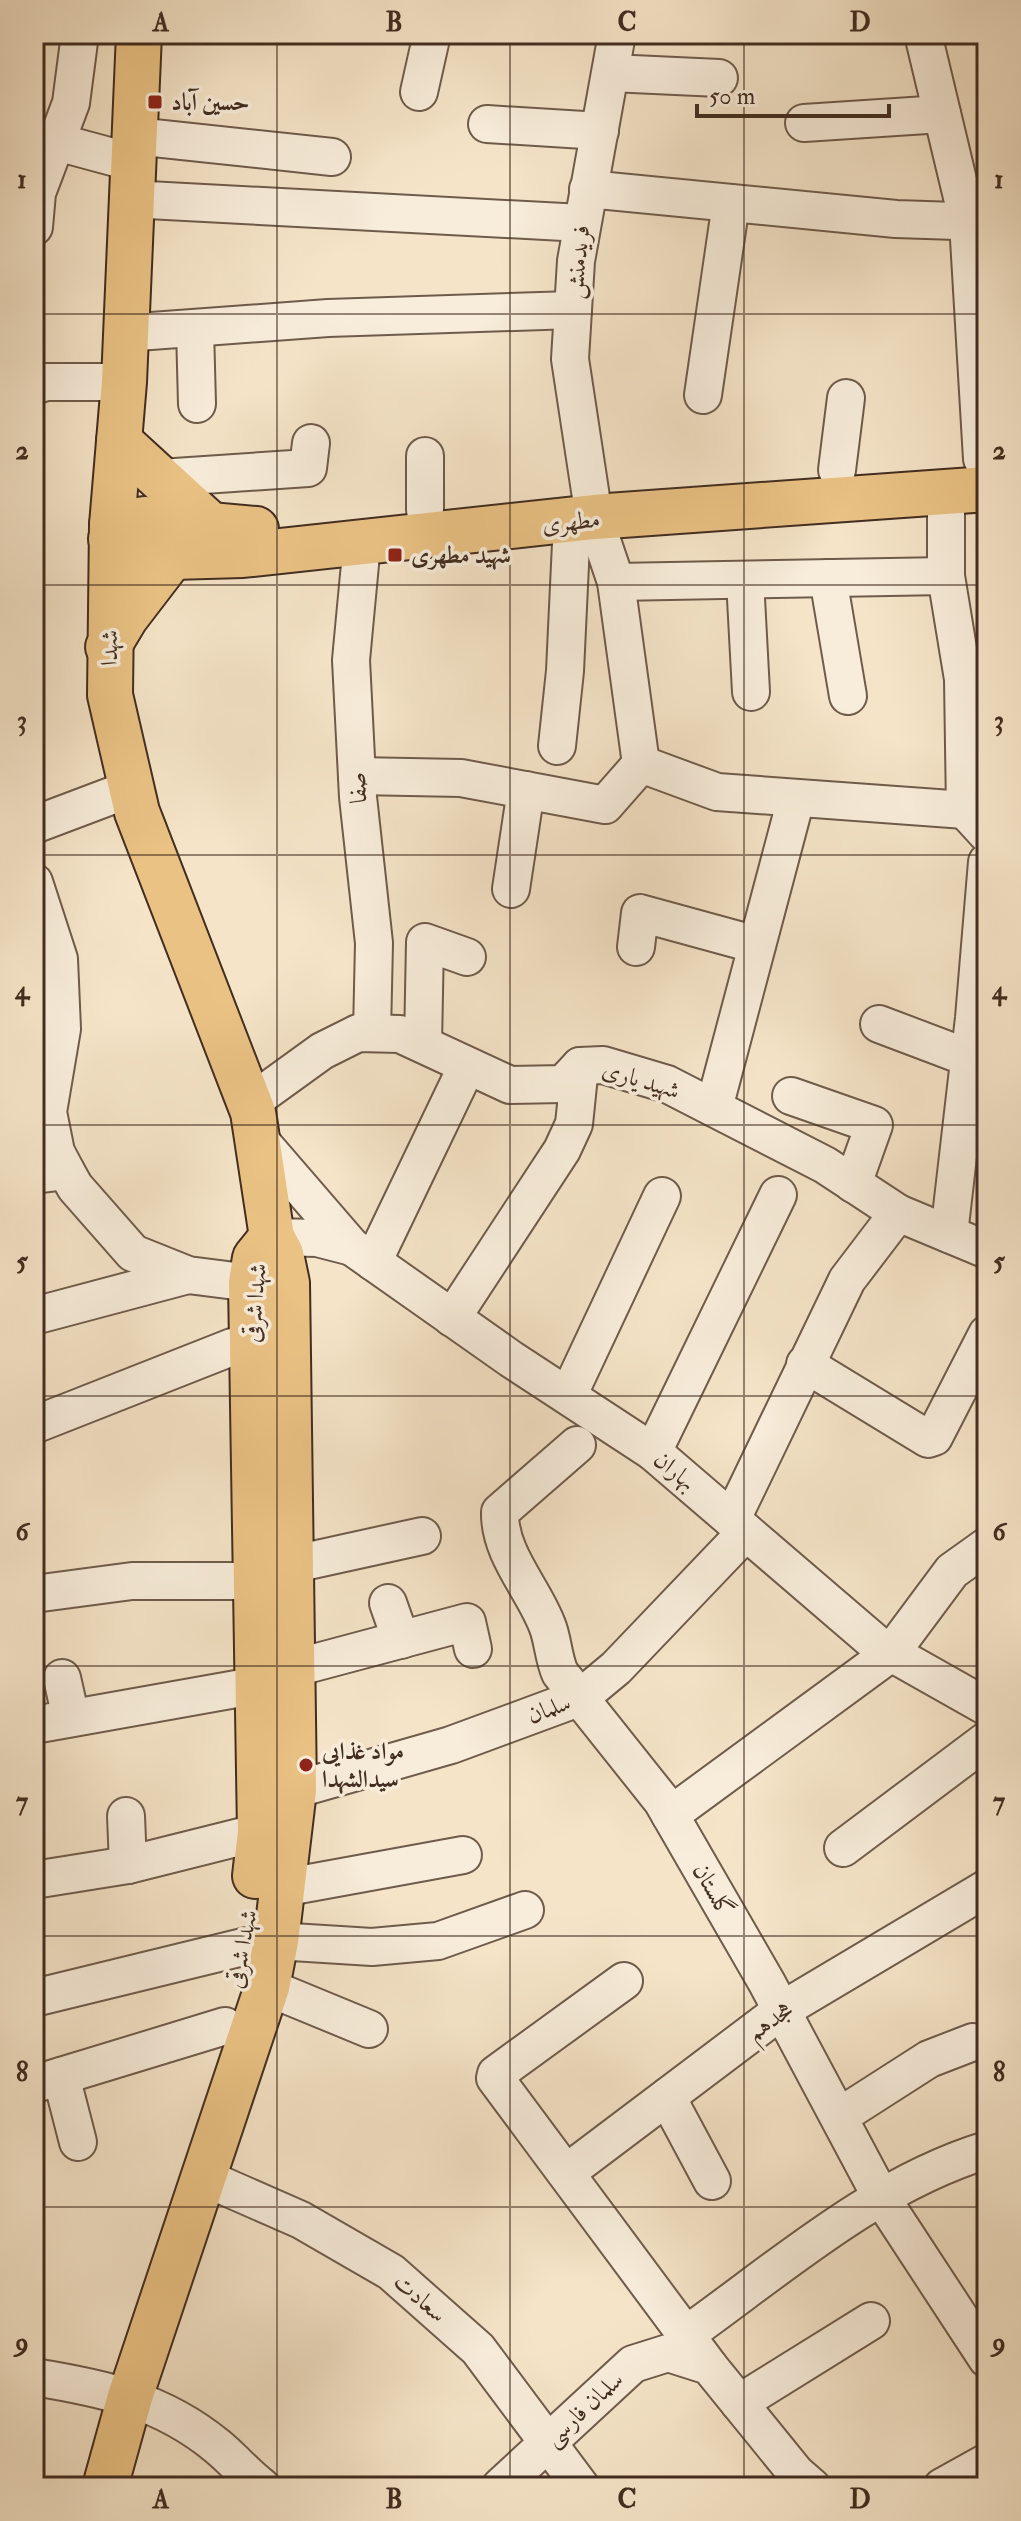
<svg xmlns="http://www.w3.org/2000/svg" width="1021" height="2521" viewBox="0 0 1021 2521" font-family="'IM FELL Double Pica',Amiri,serif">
	<rect width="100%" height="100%" fill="#f5e4c8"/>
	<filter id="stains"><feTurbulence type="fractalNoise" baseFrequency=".0025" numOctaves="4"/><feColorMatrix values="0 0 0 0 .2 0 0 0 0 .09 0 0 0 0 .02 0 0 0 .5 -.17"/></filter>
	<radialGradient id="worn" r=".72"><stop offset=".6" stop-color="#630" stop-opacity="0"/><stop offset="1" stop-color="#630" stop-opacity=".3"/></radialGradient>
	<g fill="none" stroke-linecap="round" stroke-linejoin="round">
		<g stroke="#6f5b4b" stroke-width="40">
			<g id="minor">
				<polyline points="923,34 968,222 982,459"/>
				<polyline points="611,73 719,78"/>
				<polyline points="419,92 432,34"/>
				<polyline points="804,123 942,114"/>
				<polyline points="487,124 600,131"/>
				<polyline points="135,136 332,157"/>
				<polyline points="57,142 131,162"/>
				<polyline points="588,189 896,219 987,222"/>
				<polyline points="129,199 582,223"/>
				<polyline points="34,227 37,193 71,103 80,34"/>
				<polyline points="195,329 197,404"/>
				<polyline points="124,333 328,318 573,310"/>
				<polyline points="34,386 46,382 124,382"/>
				<polyline points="703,395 731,203"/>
				<polyline points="425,456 425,510"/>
				<polyline points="837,470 846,398"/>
				<polyline points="160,478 308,468 311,443"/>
				<polyline points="946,491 946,576 963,679 965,810 987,834"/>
				<polyline points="362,543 351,660 358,797 374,943 372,1033"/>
				<polyline points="828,578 848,696"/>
				<polyline points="745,580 751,692"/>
				<polyline points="616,582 946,576"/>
				<polyline points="557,746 565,671 572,522"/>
				<polyline points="641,764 717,792 965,810"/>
				<polyline points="357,776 461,778 605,805 641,764 616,582 594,517 570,359 576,261 617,34"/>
				<polyline points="34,825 132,788"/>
				<polyline points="34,882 59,959 62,1029 48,1112 56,1152 66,1171 75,1187 133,1253 188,1275 251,1283"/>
				<polyline points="511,889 526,790"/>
				<polyline points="636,947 640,913 757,945"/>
				<polyline points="879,1024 969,1058"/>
				<polyline points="423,1044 425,942 467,957"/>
				<polyline points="791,1096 874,1125 853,1184"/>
				<polyline points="250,1103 322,1051 358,1033 400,1034 510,1085 563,1084 580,1066 603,1065 667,1084 825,1165 898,1213 987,1250"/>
				<polyline points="714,1108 796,799"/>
				<polyline points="257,1137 352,1247 511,1359 653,1452 879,1646 987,1707"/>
				<polyline points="34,1175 66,1171"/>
				<polyline points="949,1234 974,1018 987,862"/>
				<polyline points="272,1237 317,1238 352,1247"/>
				<polyline points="373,1262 467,1066"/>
				<polyline points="34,1316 188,1275"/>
				<polyline points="452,1318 562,1150 574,1124 580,1066"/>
				<polyline points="805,1364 928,1439 934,1437 987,1334"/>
				<polyline points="568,1396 662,1196"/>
				<polyline points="34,1425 232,1347 250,1346"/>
				<path d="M577 1445 500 1512C499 1554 533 1588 547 1625 553 1639 553 1657 560 1673L662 1801 767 1983 881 2197 987 2359"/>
				<polyline points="653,1452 778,1195"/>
				<polyline points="732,1519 847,1280 898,1213"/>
				<polyline points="290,1565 422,1536"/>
				<polyline points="34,1594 132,1581 257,1581"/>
				<polyline points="388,1603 401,1640"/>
				<polyline points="291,1669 467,1622 473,1649"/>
				<polyline points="62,1678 71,1718"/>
				<polyline points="34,1725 259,1685"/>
				<polyline points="294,1790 451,1745 581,1697 616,1668 746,1532"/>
				<polyline points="670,1815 891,1653 952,1571 987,1546"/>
				<polyline points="126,1816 128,1865"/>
				<polyline points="843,1848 987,1740"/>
				<polyline points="34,1880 128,1865 260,1832"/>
				<polyline points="282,1888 463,1855"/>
				<polyline points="276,1941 372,1947 438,1941 525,1910"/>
				<polyline points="624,1981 496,2074 495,2078 709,2366"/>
				<polyline points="267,1987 369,2029"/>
				<polyline points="34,1998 247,1946"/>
				<polyline points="61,2076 78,2142"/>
				<polyline points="38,2083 225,2026"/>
				<polyline points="667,2097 712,2181"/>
				<polyline points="840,2116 929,2059 973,2042"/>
				<polyline points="566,2173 782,2010 987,1888"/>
				<polyline points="203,2177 301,2220 391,2272 478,2349 581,2487"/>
				<path d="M687 2334C781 2267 875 2184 987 2150"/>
				<path d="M34 2377C102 2388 161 2400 217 2446 233 2459 245 2474 262 2487"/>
				<polyline points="739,2403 871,2321"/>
				<polyline points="500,2487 633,2364 668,2353 709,2366 796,2473 812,2487"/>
				<polyline points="942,2487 987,2462"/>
			</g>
		</g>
		<g stroke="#422d21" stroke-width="48">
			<g id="major">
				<polyline points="119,441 213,527"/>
				<polyline points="112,525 144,519 256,529"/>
				<polyline points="111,539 145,554 172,557 243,555 594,517 987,489"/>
				<polyline points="108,647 126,617 172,557"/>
				<polyline points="255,1876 260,1832 251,1283 255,1258 272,1237"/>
				<polyline points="105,2487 130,2397 267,1987 276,1941 294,1790 287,1283 281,1254 272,1237 253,1112 137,812 110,695 112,525 124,382 139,34"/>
			</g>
		</g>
		<use href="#minor" stroke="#f8eddb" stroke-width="36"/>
		<use href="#major" stroke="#eac284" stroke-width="44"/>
	</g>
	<path fill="none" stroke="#422d21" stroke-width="2" stroke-opacity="0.55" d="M277 34V2487M510 34V2487M744 34V2487M34 314H987M34 585H987M34 855H987M34 1125H987M34 1396H987M34 1666H987M34 1936H987M34 2207H987"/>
	<g fill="#8f2418" stroke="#f8eddb" stroke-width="3">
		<rect x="147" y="94" width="16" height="16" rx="4"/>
		<rect x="387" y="547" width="16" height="16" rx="4"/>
		<circle cx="306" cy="1765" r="8"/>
	</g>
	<g text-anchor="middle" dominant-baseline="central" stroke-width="7" stroke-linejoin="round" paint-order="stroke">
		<g font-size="24" font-weight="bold" fill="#422d21" stroke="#f8eddb" text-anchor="start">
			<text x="171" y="102">حسین آباد</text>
			<text x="411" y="555">شهید مطهری</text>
			<text x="322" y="1751">مواد غذایی<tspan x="322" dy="28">سیدالشهدا</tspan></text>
		</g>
		<g font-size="24" fill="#422d21" stroke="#f8eddb">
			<text transform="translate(578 262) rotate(-84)">فریدمنش</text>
			<text transform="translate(571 522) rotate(-6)">مطهری</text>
			<text transform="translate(109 648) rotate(-90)">شهدا</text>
			<text transform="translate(358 788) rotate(-94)">صفا</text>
			<text transform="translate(641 1080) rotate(17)">شهید یاری</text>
			<text transform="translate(255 1303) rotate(-85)">شهدا شرقی</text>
			<text transform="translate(675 1471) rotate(40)">بهاران</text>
			<text transform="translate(549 1709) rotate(-20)">سلمان</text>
			<text transform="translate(713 1890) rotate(60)">گلستان</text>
			<text transform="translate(242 1949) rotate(-79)">شهدا شرقی</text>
			<text transform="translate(770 2021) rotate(-35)">هجدهم</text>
			<text transform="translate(420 2298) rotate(41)">سعادت</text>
			<text transform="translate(584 2409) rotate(-43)">سلمان فارسی</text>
		</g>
	</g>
	<rect width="1021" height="2521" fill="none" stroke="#f5e4c8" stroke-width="88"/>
	<path d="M697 104v12h192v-12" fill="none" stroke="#422d21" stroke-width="4"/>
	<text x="709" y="104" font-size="24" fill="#422d21" stroke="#f8eddb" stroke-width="6" paint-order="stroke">50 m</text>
	<rect x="44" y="44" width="933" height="2433" fill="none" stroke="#422d21" stroke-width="3"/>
	<g font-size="26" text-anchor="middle" font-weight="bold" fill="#422d21">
		<text x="161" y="31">A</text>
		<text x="394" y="31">B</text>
		<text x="627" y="31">C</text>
		<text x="860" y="31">D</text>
		<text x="22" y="188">1</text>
		<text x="999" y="188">1</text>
		<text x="22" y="459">2</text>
		<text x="999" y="459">2</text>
		<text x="22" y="729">3</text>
		<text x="999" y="729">3</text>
		<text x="22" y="999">4</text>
		<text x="999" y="999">4</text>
		<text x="22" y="1270">5</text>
		<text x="999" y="1270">5</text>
		<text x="22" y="1540">6</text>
		<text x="999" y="1540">6</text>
		<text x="22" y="1810">7</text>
		<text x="999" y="1810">7</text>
		<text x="22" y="2081">8</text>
		<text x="999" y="2081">8</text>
		<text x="22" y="2351">9</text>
		<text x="999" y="2351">9</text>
		<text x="161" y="2508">A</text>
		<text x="394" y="2508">B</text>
		<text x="627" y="2508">C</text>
		<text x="860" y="2508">D</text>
	</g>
	<rect width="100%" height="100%" filter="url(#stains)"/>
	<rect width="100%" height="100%" fill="url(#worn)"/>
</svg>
